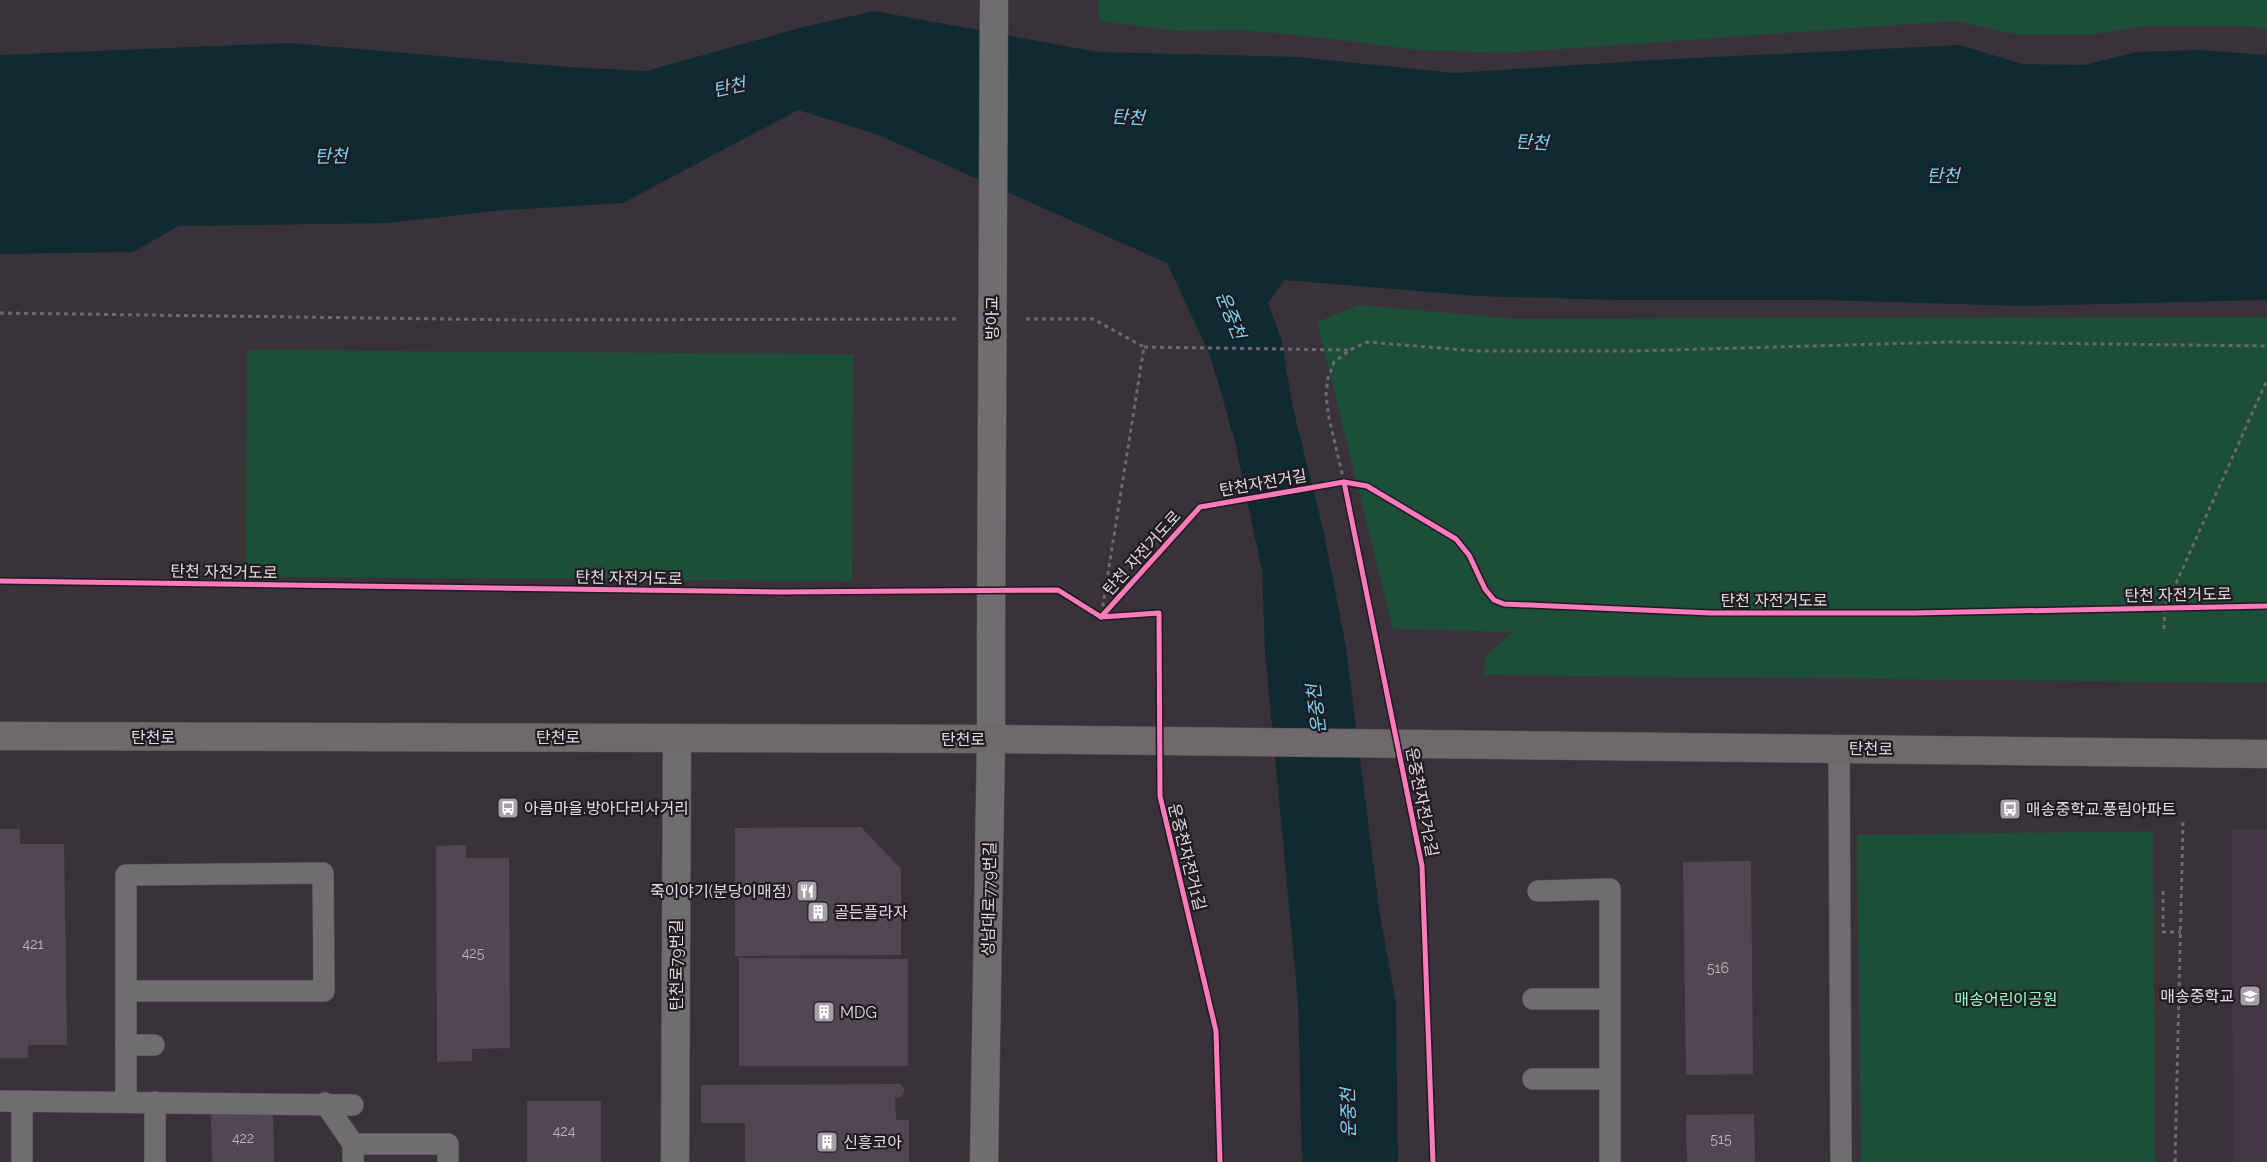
<svg xmlns="http://www.w3.org/2000/svg" width="2267" height="1162" viewBox="0 0 2267 1162" font-family="Raleway,'Noto Sans KR',sans-serif">
	<rect width="100%" height="100%" fill="#393339"/>
	<polygon fill="#443745" points="2232,829 2267,829 2267,1162 2233,1162"/>
	<g fill="#1c4e39">
		<polygon points="1098,0 2267,0 2267,29 2244,26 2144,26 2089,35 2020,35 1954,21 1506,53 1418,50 1316,37 1240,30 1177,31 1099,21"/>
		<polygon points="1359,305 1517,319 2267,317 2267,683 1484,675 1485,657 1513,632 1393,629 1317,322"/>
		<polygon points="247,350 853,354 852,581 246,577"/>
		<polygon points="2153,831 2155,1162 1861,1162 1857,835"/>
	</g>
	<polygon fill="#102a34" points="874,11 1098,52 1297,57 1455,73 1653,60 1960,45 2022,64 2084,65 2137,52 2198,50 2267,55 2267,300 2023,306 1820,300 1612,300 1478,296 1284,280 1268,303 1282,341 1293,408 1324,533 1346,647 1379,909 1396,1004 1398,1162 1302,1162 1298,1001 1265,651 1262,572 1235,442 1210,355 1167,263 876,134 798,110 623,203 493,211 389,223 179,226 133,252 0,254 0,55 289,43 568,67 646,71 803,27"/>
	<g fill="#524653">
		<polygon points="861,827 901,869 901,955 735,956 735,828"/>
		<polygon points="0,829 20,829 20,844 64,844 67,1045 28,1045 28,1058 0,1058"/>
		<polygon points="466,845 466,858 509,858 510,1048 472,1049 472,1061 437,1062 436,846"/>
		<polygon points="1751,861 1753,1074 1686,1075 1683,862"/>
		<polygon points="739,958 908,959 908,1066 739,1066"/>
		<polygon points="901,1084 905,1090 902,1097 895,1098 896,1120 909,1120 909,1162 745,1162 745,1123 701,1123 701,1085"/>
		<rect x="527" y="1101" width="74" height="61"/>
		<polygon points="273,1113 274,1162 212,1162 211,1114"/>
		<polygon points="1754,1114 1755,1162 1687,1162 1686,1115"/>
	</g>
	<g fill="none" stroke-linecap="round" stroke-linejoin="round">
		<g stroke="#575157" stroke-width="22">
			<g id="service">
				<polyline points="1839,749 1841,1162"/>
				<polyline points="1538,891 1610,889 1610,1162"/>
				<polyline points="126,991 324,991 323,873 126,875 126,1102"/>
				<polyline points="1533,999 1610,999"/>
				<polyline points="126,1045 154,1045"/>
				<polyline points="1533,1079 1610,1079"/>
				<polyline points="0,1101 353,1105"/>
				<polyline points="22,1101 22,1162"/>
				<polyline points="155,1102 155,1162"/>
				<polyline points="325,1103 353,1144 353,1162"/>
				<polyline points="353,1144 448,1144 448,1162"/>
			</g>
		</g>
		<g stroke="#575157" stroke-width="29">
			<polyline id="minor" points="675,1162 677,738"/>
		</g>
		<g stroke="#575157" stroke-width="29">
			<polyline id="tertiary" points="984,1162 991,739 991,636"/>
		</g>
		<g stroke="#575157" stroke-width="29">
			<polyline id="secondary" points="0,736 991,739 2267,754"/>
		</g>
		<g stroke="#6d696d" stroke-width="3" stroke-dasharray="4 4" stroke-linecap="butt">
			<polyline points="0,313 516,320 957,319"/>
			<polyline points="1026,319 1093,319 1144,347 1101,617"/>
			<polyline points="1144,347 1349,350"/>
			<polyline points="1344,482 1329,418 1326,395 1328,378 1334,362 1350,350 1367,342 1476,351 1634,351 1952,342 2267,346"/>
			<polyline points="2164,629 2165,608 2267,380"/>
			<polyline points="2163,891 2163,932 2181,932"/>
			<polyline points="2175,1162 2183,822"/>
		</g>
		<use href="#service" stroke="#706d70" stroke-width="21"/>
		<use href="#minor" stroke="#706d70" stroke-width="28"/>
		<use href="#tertiary" stroke="#706d70" stroke-width="28"/>
		<use href="#secondary" stroke="#6f696c" stroke-width="28"/>
		<g stroke="#575157" stroke-width="29" stroke-linecap="butt">
			<polyline id="tertiary-bridge" points="991,636 994,0"/>
		</g>
		<use href="#tertiary-bridge" stroke="#706d70" stroke-width="28"/>
		<g stroke="#1f1b1f" stroke-width="8">
			<g id="cycleway">
				<polyline points="1344,482 1422,866 1433,1162"/>
				<polyline points="0,581 780,592 1058,590 1101,617 1200,507 1344,482 1367,486 1456,539 1469,555 1485,589 1494,600 1504,604 1711,613 1914,613 2267,606"/>
				<polyline points="1101,617 1159,613 1160,796 1216,1031 1220,1162"/>
			</g>
		</g>
		<use href="#cycleway" stroke="#fd7abc" stroke-width="5"/>
	</g>
	<defs>
		<g id="bus-square" transform="scale(1.125)"><rect x="-9" y="-9" width="18" height="18" rx="4" fill="#a6a0a6" stroke="#1f1b1f"/><path d="M-5-6H5V4H4V6H2V4H-2V6H-4V4H-5ZM-3.5-4V0h7V-4ZM-3.5 1.2v1.5H-2V1.2ZM2 1.2v1.5H3.5V1.2Z" fill="#fff"/></g>
		<g id="restaurant-square" transform="scale(1.125)"><rect x="-9" y="-9" width="18" height="18" rx="4" fill="#a6a0a6" stroke="#1f1b1f"/><path d="M-5-6h1v4h1v-4h1v4h1v-4h1v5L-1.5 .5V6h-2V.5L-5-1ZM5-6V6H3V1.5H1.5Q1.5-4 5-6Z" fill="#fff"/></g>
		<g id="building-square" transform="scale(1.125)"><rect x="-9" y="-9" width="18" height="18" rx="4" fill="#a6a0a6" stroke="#1f1b1f"/><path d="M-4-6H4V6H1V3H-1V6H-4ZM-2.5-4.3h1.7v1.8h-1.7ZM.8-4.3h1.7v1.8H.8ZM-2.5-1h1.7V.8h-1.7ZM.8-1h1.7V.8H.8Z" fill="#fff"/></g>
		<g id="school-square" transform="scale(1.125)"><rect x="-9" y="-9" width="18" height="18" rx="4" fill="#a6a0a6" stroke="#1f1b1f"/><path d="M0-5L7-2L0 1L-7-2ZM-4 1L0 2.5L4 1V4Q0 6-4 4Z" fill="#fff"/></g>
	</defs>
	<g fill-rule="evenodd">
		<use href="#bus-square" x="508" y="808"/>
		<use href="#bus-square" x="2010" y="809"/>
		<use href="#restaurant-square" x="807" y="891"/>
		<use href="#building-square" x="818" y="912"/>
		<use href="#school-square" x="2250" y="996"/>
		<use href="#building-square" x="824" y="1012"/>
		<use href="#building-square" x="827" y="1142"/>
	</g>
	<g text-anchor="middle" dominant-baseline="central" stroke-width="4.5" stroke-linejoin="round" paint-order="stroke">
		<g font-size="14" fill="#bdb6be">
			<text x="33" y="944">421</text>
			<text x="473" y="953">425</text>
			<text x="1718" y="968">516</text>
			<text x="564" y="1131">424</text>
			<text x="243" y="1138">422</text>
			<text x="1721" y="1139">515</text>
		</g>
		<g font-size="16" fill="#e1dbe1" stroke="#1f1b1f">
			<text transform="translate(992 318) rotate(-90)">방아교</text>
			<text transform="translate(1263 483) rotate(-10)">탄천자전거길</text>
			<text transform="translate(1142 553) rotate(-48)">탄천 자전거도로</text>
			<text transform="translate(224 572) rotate(1)">탄천 자전거도로</text>
			<text transform="translate(629 578) rotate(1)">탄천 자전거도로</text>
			<text transform="translate(2178 595) rotate(-1)">탄천 자전거도로</text>
			<text x="1774" y="600">탄천 자전거도로</text>
			<text x="153" y="737">탄천로</text>
			<text x="558" y="737">탄천로</text>
			<text x="963" y="739">탄천로</text>
			<text transform="translate(1871 749) rotate(1)">탄천로</text>
			<text transform="translate(1422 802) rotate(79)">운중천자전거2길</text>
			<text transform="translate(1187 857) rotate(76)">운중천자전거1길</text>
			<text transform="translate(989 899) rotate(-89)">성남대로779번길</text>
			<text transform="translate(676 965) rotate(-90)">탄천로79번길</text>
		</g>
		<g font-size="16" fill="#e1dbe1" stroke="#1f1b1f" text-anchor="start">
			<text x="524" y="808">아름마을.방아다리사거리</text>
			<text x="2026" y="809">매송중학교.풍림아파트</text>
			<text x="791" y="891" text-anchor="end">죽이야기(분당이매점)</text>
			<text x="834" y="912">골든플라자</text>
			<text x="2234" y="996" text-anchor="end">매송중학교</text>
			<text x="840" y="1012">MDG</text>
			<text x="843" y="1142">신흥코아</text>
		</g>
		<g font-size="16" fill="#8effc7" stroke="#1f1b1f">
			<text x="2006" y="999">매송어린이공원</text>
		</g>
		<g font-size="18" font-style="italic" fill="#78d5fc" stroke="#1f1b1f">
			<text transform="translate(729 87) rotate(-12)">탄천</text>
			<text transform="translate(1128 117) rotate(3)">탄천</text>
			<text transform="translate(1532 142) rotate(3)">탄천</text>
			<text transform="translate(331 156) rotate(-1)">탄천</text>
			<text x="1943" y="175">탄천</text>
			<text transform="translate(1231 315) rotate(68)">운중천</text>
			<text transform="translate(1316 709) rotate(-97)">운중천</text>
			<text transform="translate(1348 1113) rotate(-91)">운중천</text>
		</g>
	</g>
</svg>
